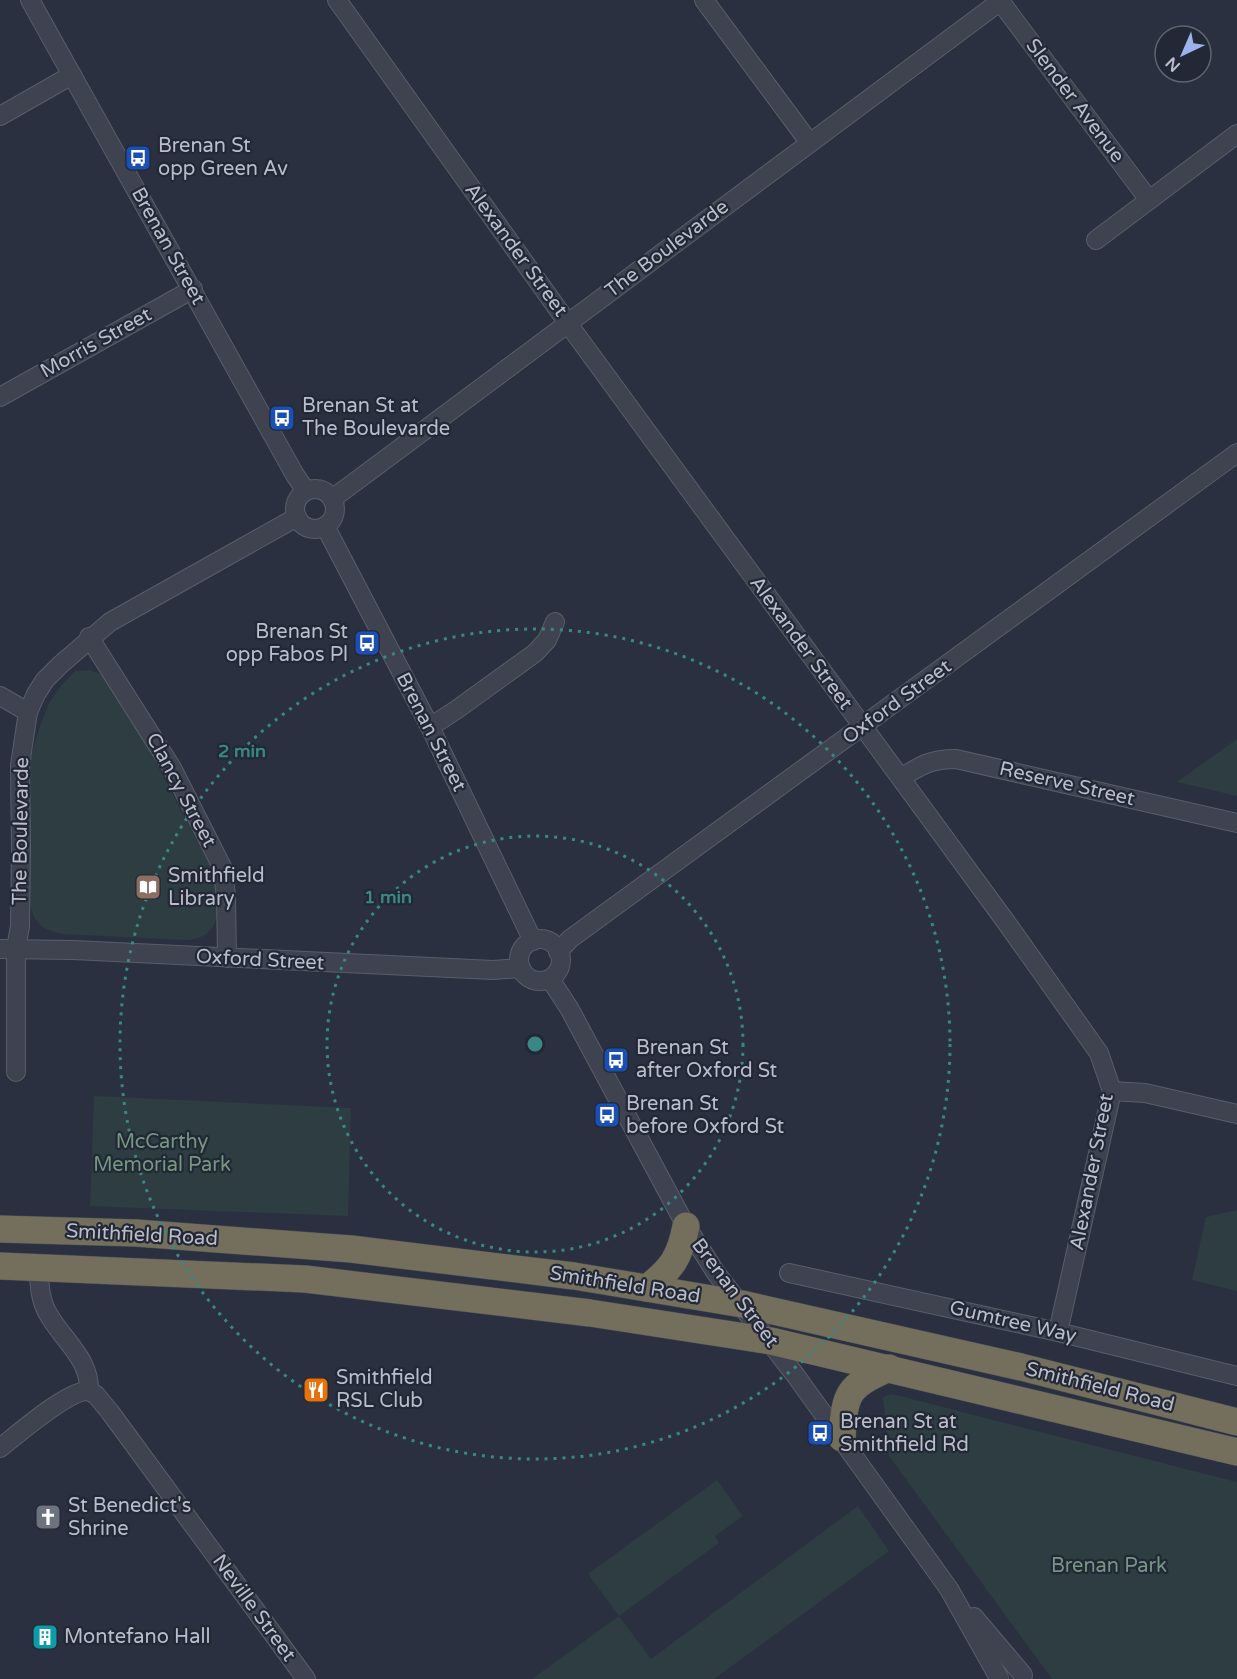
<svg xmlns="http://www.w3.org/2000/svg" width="1237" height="1679" viewBox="0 0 1237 1679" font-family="'Varela Round',sans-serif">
	<rect width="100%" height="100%" fill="#2a303f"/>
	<g fill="#2d3d41">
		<path d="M90 670 103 675 123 700 213 871C219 898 227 936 188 940L61 934C40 928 33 923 30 902V761L38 732 49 703 61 686 75 671Z"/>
		<polygon points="1237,739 1237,796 1177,782"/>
		<polygon points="94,1096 351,1108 348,1216 90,1206"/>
		<polygon points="1237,1210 1237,1291 1192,1280 1206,1217"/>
		<polygon points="892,1394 1237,1482 1237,1679 1052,1679 889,1456 883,1397"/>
		<polygon points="717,1480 743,1516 715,1536 719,1543 619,1616 651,1659 858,1506 889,1551 714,1679 532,1679 619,1616 588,1574"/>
	</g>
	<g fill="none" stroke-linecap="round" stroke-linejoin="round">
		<g stroke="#595e6a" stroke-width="20">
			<g id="minor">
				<polyline points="30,0 295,475 306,491"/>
				<polyline points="337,0 577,336 1006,922 1099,1053 1112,1091 1058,1332"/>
				<polyline points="704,0 809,142"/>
				<polyline points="1000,1 1149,200"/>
				<polyline points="0,116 72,75"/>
				<polyline points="1096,240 1237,134"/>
				<polyline points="0,397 193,289"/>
				<circle cx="315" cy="509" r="20"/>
				<polyline points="332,499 1002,0"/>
				<polyline points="325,526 430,727 533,941"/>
				<polyline points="89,637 172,768 222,867 226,895 227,958"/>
				<polyline points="0,696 28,712"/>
				<polyline points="430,727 456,710 535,653 547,640 555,622"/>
				<path d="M901 778C921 765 931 759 956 759L1237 823"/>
				<circle cx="540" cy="960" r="21"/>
				<polyline points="0,949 73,950 493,970 521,968"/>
				<polyline points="558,952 570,939 1237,453"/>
				<polyline points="550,979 569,1008 686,1226 716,1273 796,1376 949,1589 999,1678"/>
				<polyline points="16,1072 16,949 20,926 21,850 20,765 28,712 36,694 45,680 60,665 110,622 297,517"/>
				<polyline points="1112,1091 1145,1093 1237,1114"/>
				<path d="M39 1267C39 1285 40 1302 50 1317 66 1343 90 1360 89 1391"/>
				<polyline points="789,1273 1058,1332 1237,1376"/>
				<polyline points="89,1391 96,1395 110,1412 306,1679"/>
				<path d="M0 1448C18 1434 69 1389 89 1391"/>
				<polyline points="974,1617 1023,1675"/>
			</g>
		</g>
		<g stroke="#454b57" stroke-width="28">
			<g id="highway">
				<polyline points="0,1229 136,1233 351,1249 574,1276 742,1304 1021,1367 1237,1422"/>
				<polyline points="0,1266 305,1279 590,1313 771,1341 1237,1452"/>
				<path d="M647 1288C672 1269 680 1257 686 1226"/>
				<path d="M842 1438C845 1392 847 1387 889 1368"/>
			</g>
		</g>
		<use href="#minor" stroke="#3e434f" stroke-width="18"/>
		<use href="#highway" stroke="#746e5c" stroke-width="27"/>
	</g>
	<g fill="none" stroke="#3a8885" stroke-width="3" stroke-dasharray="3 6">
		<circle cx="535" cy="1044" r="208"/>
		<circle cx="535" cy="1044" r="415"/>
	</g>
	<defs>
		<g id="bus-square" transform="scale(1.35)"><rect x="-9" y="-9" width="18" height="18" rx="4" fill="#1a4fb4" stroke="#222835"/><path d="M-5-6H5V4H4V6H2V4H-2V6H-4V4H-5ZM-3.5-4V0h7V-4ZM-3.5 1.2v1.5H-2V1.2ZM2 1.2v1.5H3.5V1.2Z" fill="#fff"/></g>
		<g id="library-square" transform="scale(1.35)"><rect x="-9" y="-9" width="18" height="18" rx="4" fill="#8d6e63" stroke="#222835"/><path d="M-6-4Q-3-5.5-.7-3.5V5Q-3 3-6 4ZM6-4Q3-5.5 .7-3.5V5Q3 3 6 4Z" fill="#fff"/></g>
		<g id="restaurant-square" transform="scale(1.35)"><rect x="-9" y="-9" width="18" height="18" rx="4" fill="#e8710a" stroke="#222835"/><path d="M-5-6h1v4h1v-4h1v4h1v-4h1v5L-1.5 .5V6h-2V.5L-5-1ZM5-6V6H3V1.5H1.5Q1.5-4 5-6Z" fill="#fff"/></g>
		<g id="church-square" transform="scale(1.35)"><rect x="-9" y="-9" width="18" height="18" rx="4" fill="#6b7280" stroke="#222835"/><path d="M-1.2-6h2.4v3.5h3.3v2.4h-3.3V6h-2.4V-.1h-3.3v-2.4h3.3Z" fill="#fff"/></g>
		<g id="building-square" transform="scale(1.35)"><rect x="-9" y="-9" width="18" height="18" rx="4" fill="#0f9aa8" stroke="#222835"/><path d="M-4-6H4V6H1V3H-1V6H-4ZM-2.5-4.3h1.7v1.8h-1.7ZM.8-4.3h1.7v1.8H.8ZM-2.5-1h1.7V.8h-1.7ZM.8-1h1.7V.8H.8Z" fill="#fff"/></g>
	</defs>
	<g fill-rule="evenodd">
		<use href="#bus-square" x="138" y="158"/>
		<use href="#bus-square" x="282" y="418"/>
		<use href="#bus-square" x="367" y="643"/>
		<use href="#library-square" x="148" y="887"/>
		<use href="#bus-square" x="616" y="1060"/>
		<use href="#bus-square" x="607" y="1115"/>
		<use href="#restaurant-square" x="316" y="1390"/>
		<use href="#bus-square" x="820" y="1433"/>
		<use href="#church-square" x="48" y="1517"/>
		<use href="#building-square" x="45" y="1637"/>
	</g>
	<g text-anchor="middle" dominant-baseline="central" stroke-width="4.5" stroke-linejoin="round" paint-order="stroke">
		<g font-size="20" fill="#bbbeca" stroke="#222835">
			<text transform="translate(1075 101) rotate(53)">Slender Avenue</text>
			<text transform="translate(168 246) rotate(61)">Brenan Street</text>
			<text transform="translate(667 249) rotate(-37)">The Boulevarde</text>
			<text transform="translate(516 250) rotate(54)">Alexander Street</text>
			<text transform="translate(96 343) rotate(-29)">Morris Street</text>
			<text transform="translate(801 643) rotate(54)">Alexander Street</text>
			<text transform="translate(897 702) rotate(-36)">Oxford Street</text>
			<text transform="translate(431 732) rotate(63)">Brenan Street</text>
			<text transform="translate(1067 784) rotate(13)">Reserve Street</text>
			<text transform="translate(181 790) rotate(62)">Clancy Street</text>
			<text transform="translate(21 831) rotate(-89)">The Boulevarde</text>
			<text transform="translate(260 960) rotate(3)">Oxford Street</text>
			<text transform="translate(1092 1172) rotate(-79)">Alexander Street</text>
			<text transform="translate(142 1235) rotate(3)">Smithfield Road</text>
			<text transform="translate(625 1285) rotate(9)">Smithfield Road</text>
			<text transform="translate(735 1293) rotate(53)">Brenan Street</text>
			<text transform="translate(1013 1322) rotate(13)">Gumtree Way</text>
			<text transform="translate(1100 1387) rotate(14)">Smithfield Road</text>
			<text transform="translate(254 1608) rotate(54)">Neville Street</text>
		</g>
		<g font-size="20" fill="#bbbeca" stroke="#222835" text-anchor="start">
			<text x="158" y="146">Brenan St<tspan x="158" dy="23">opp Green Av</tspan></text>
			<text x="302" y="406">Brenan St at<tspan x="302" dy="23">The Boulevarde</tspan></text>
			<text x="348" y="632" text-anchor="end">Brenan St<tspan x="348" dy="23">opp Fabos Pl</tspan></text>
			<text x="168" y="876">Smithfield<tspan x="168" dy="23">Library</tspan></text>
			<text x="636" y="1048">Brenan St<tspan x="636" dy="23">after Oxford St</tspan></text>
			<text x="626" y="1104">Brenan St<tspan x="626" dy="23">before Oxford St</tspan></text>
			<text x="336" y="1378">Smithfield<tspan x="336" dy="23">RSL Club</tspan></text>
			<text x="840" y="1422">Brenan St at<tspan x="840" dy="23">Smithfield Rd</tspan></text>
			<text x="68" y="1506">St Benedict's<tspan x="68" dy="23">Shrine</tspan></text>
			<text x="64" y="1637">Montefano Hall</text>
		</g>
		<g font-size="20" fill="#759781" stroke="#222835">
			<text x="162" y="1142">McCarthy<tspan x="162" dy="23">Memorial Park</tspan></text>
			<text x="1109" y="1566">Brenan Park</text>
		</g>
	</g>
	<circle cx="535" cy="1044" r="9" fill="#3a8885" stroke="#222835" stroke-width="3"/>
	<g font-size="18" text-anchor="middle" font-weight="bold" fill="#3a8885" stroke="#222835" stroke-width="4.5" stroke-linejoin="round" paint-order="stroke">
		<text x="242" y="757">2 min</text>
		<text x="388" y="903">1 min</text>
	</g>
	<g transform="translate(1183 54) rotate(224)"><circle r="28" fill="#222835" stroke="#5f6471" stroke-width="1.5"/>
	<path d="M0-4.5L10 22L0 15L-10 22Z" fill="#9db1ec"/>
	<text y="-9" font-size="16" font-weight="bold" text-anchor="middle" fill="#bbbeca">N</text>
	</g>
</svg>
